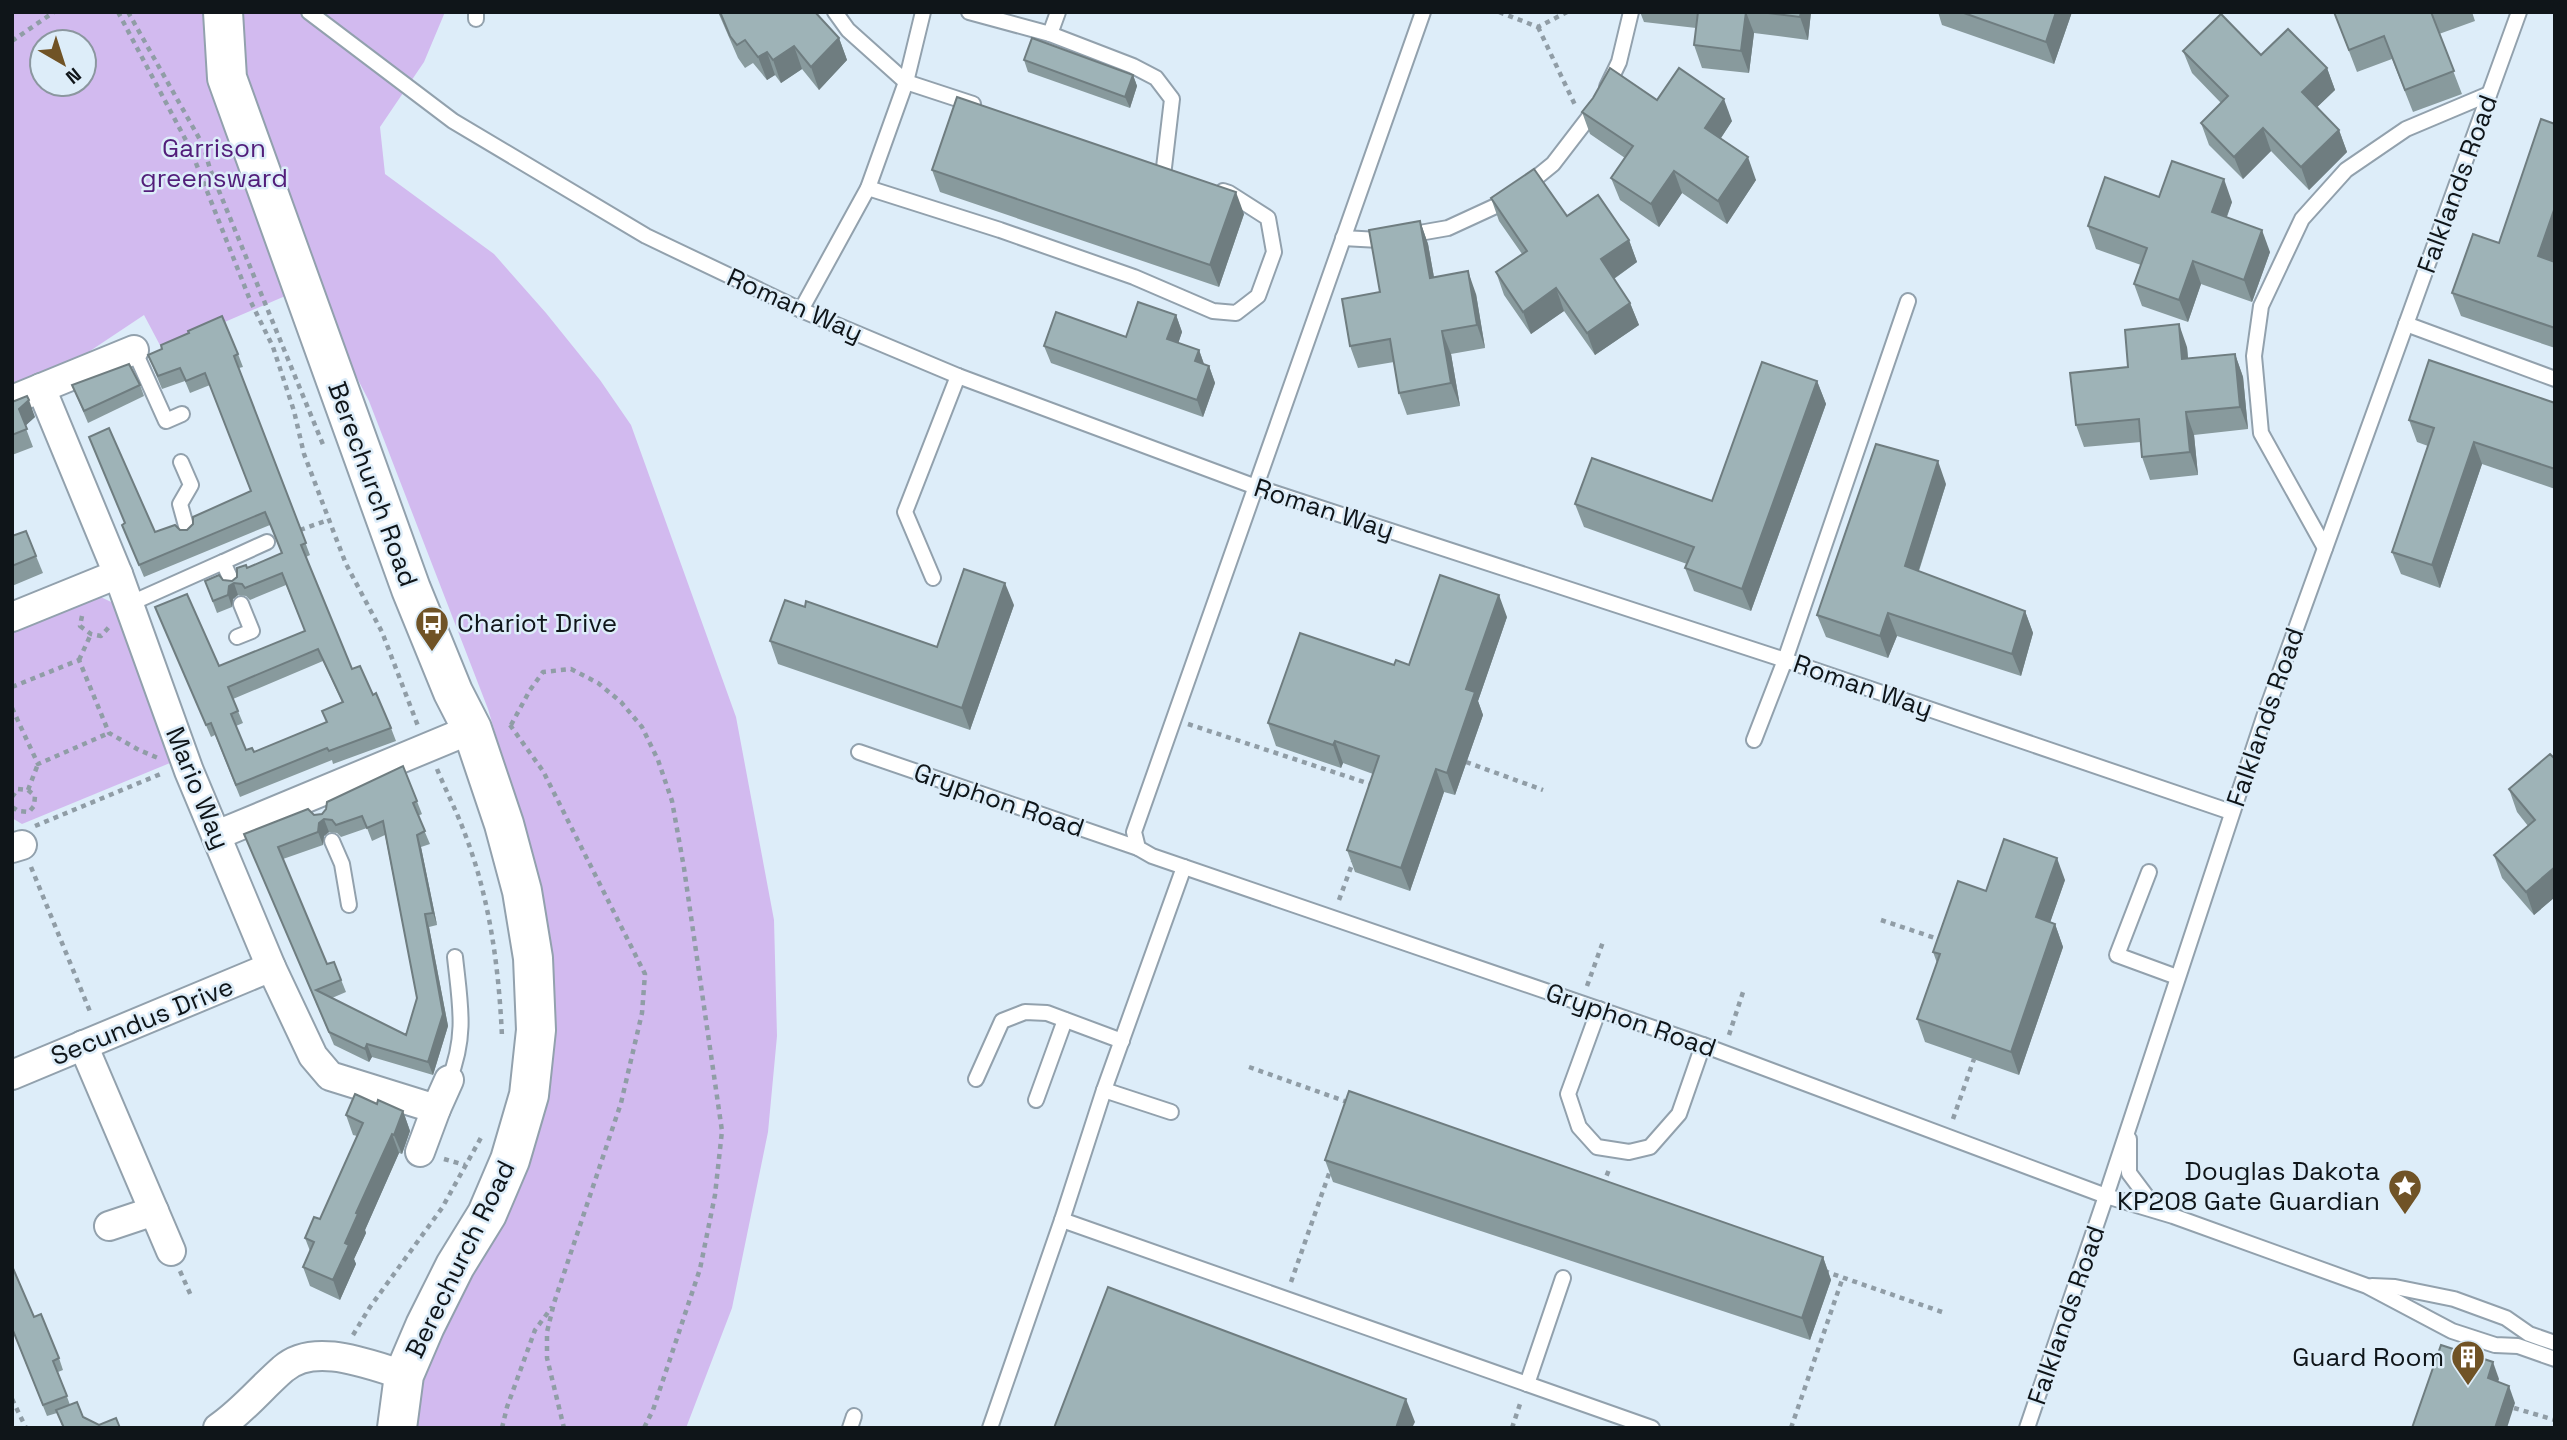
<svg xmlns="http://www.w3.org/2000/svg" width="2567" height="1440" viewBox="0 0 2567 1440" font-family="'Space Grotesk',sans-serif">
	<rect width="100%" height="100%" fill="#ddedf9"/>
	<g fill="#d2baef" fill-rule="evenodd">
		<path d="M12 12H445L424 62 380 127 385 174 494 254 546 313 600 380 631 425 736 717 774 920 777 1036 768 1132 732 1308 686 1428H415L420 1389 453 1308 501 1229 531 1151 546 1104 556 1021 548 945 511 786 488 709 369 401 323 312 313 284 162 349 144 315 81 357 12 388ZM42 42H84V84H42Z"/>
		<polygon points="90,592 124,608 182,745 170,763 22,824 12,818 12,623"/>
	</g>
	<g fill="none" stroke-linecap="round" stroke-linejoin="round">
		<g stroke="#92a1ad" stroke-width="18">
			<g id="lane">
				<polyline points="309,12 453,121 646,236 801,310 958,376 1256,487 1785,660 2231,812"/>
				<polyline points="476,12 476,19"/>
				<polyline points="835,12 848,30 906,82 973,104"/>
				<polyline points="969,12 1050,34 1133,66 1156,78 1172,99 1163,176"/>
				<polyline points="1423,12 1134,832 1138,848 1152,856 1703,1045 2106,1196 2173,1216 2367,1286 2452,1331 2495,1345 2518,1346 2555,1359"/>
				<polyline points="1050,34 1058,12"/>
				<polyline points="1607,87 1619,62 1631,12"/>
				<polyline points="1526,186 1553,164 1596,108"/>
				<polyline points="868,188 1000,230 1134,277 1213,311 1236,313 1258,296 1274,252 1268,218 1229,193 1223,191"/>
				<polyline points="1408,235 1448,228 1511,199"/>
				<polyline points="1343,238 1379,240 1388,239"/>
				<polyline points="801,310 868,188 906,82 923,12"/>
				<polyline points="2406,324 2555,379"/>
				<polyline points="134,350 166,421 182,414"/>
				<polyline points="181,462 191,485 180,504 188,533"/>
				<polyline points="2325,548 2261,433 2254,356 2261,306 2302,219 2346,170 2406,129 2489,94"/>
				<polyline points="223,562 267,542"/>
				<polyline points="933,578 905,512 958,376"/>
				<polyline points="129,604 223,562 233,584"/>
				<polyline points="237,637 252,631 241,604"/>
				<polyline points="1754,740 1785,660 1908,301"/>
				<polyline points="859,752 1138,848"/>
				<polyline points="332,841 342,864 349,905"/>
				<polyline points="2149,872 2117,955 2177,977"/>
				<polyline points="1599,1009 1568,1094 1579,1127 1597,1147 1629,1152 1650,1147 1679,1114 1703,1045"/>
				<polyline points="976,1079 1002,1021 1025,1012 1047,1013 1122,1041"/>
				<path d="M449 1080C467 1035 460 1004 455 957"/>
				<polyline points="1104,1090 1171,1112"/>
				<polyline points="1036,1100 1065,1020"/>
				<polyline points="2129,1139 2129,1173 2150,1201 2163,1210"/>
				<polyline points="1062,1220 1652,1428"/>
				<polyline points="2372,1286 2395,1287 2454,1299 2506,1318 2529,1334 2555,1343"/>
				<polyline points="1527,1384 1563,1278"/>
				<polyline points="850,1428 854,1416"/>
				<polyline points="990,1428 1062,1220 1104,1090 1184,867"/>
				<polyline points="2027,1428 2106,1196 2264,717 2519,12"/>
			</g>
		</g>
		<g stroke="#92a1ad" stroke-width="32">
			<g id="street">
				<polyline points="41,388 118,574 189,771 271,967 313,1056 330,1076 436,1109 449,1080"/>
				<polyline points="12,400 134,350"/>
				<polyline points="12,617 118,574"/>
				<polyline points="217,835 472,729"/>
				<polyline points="12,848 22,845"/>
				<polyline points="83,1045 171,1251"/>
				<polyline points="12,1075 271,967"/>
				<polyline points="420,1152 436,1109"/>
				<polyline points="109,1226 154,1211"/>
				<path d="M218 1428C243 1411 261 1388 283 1369 314 1341 370 1365 404 1375"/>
			</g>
		</g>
		<g stroke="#92a1ad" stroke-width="42">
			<polyline id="secondary" points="223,12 227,78 411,589 453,692 472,729 504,824 522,891 533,958 536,1030 529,1095 510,1160 487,1214 455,1266 425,1326 404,1375 397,1428"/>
		</g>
		<g stroke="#909da6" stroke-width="4.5" stroke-dasharray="5 5" stroke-linecap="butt">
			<polyline points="118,12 190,148 250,300 273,347 294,411 304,454 334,533 346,564 382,632 418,726"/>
			<polyline points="128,12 203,145 210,169 324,447"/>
			<polyline points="1499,12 1538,27 1567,12"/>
			<polyline points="1538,27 1575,105"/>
			<polyline points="12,41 54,12"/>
			<polyline points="300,530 328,520"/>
			<polyline points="82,616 80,626 91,634 101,636 110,626"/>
			<polyline points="79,660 91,634"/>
			<polyline points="12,687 79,660 109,733 139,750 158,758"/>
			<polyline points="12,708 38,764 109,733"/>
			<polyline points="1188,724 1373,785"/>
			<polyline points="510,725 543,771 645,974 642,1013 621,1103 554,1303 547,1332 547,1358 564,1428"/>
			<polyline points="511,725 530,690 543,672 571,669 598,683 621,702 642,727 658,760 672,801 684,868 722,1131 715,1195 700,1269 653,1410 644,1428"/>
			<polyline points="1466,762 1543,790"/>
			<path d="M437 769C446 791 457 812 465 834 490 899 499 969 502 1037"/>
			<polyline points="28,790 38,764"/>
			<polyline points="12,797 18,789 28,790 35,796 34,806 29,812 18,811 12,807"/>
			<polyline points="35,826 163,773"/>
			<polyline points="31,867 91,1014"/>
			<polyline points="1339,900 1354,859"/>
			<polyline points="1881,920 1941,940"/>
			<polyline points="1587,986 1604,939"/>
			<polyline points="1729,1035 1744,989"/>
			<polyline points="1249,1067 1350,1103"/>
			<polyline points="1953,1119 1974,1059"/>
			<polyline points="444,1159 465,1165"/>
			<polyline points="1603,1185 1610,1167"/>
			<polyline points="180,1271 192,1298"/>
			<polyline points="1824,1271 1942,1312"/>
			<polyline points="1291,1282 1331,1168"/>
			<polyline points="353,1335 370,1307 442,1208 483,1134"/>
			<polyline points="12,1399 26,1428"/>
			<polyline points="2514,1408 2555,1420"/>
			<polyline points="502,1428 507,1407 535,1330 552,1307"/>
			<polyline points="1512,1428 1521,1401"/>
			<polyline points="1791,1428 1843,1277"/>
		</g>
		<use href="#lane" stroke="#fff" stroke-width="14"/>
		<use href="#street" stroke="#fff" stroke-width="28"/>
		<use href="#secondary" stroke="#fff" stroke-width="38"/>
	</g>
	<g fill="#889a9d" fill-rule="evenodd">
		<polygon points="718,12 815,12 839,38 847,60 819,90 802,69 781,83 775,75 767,80 753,63 745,68 738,58"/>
		<polygon points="1640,12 1811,12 1808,40 1754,33 1749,73 1702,68 1694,45 1696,28 1644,22"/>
		<polygon points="1938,12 2072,12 2054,64 1942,25"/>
		<polygon points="2334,12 2472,12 2475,21 2439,34 2462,94 2413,112 2392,59 2357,72"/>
		<polygon points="2183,51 2261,55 2327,68 2335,90 2317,107 2339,130 2347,152 2309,190 2271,151 2243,179 2209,145 2201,123 2221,103 2192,73"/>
		<polygon points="1024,60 1133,75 1137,86 1130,108 1028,72"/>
		<polygon points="1657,100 1732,121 1721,138 1756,180 1727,224 1682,193 1659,227 1620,200 1611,178 1625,158 1590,134 1582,112"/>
		<polygon points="2555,124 2555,254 2552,261 2555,262 2555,348 2461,316 2452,293 2499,243"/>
		<polygon points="932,170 1244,214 1219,287 940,192"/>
		<polygon points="2159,197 2232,202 2227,217 2270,252 2252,302 2201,284 2188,322 2142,306 2134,284 2141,265 2096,249 2088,226"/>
		<polygon points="1491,198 1567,216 1629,240 1637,262 1614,279 1630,303 1639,325 1595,355 1564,311 1531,334 1504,295 1496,272 1522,254 1499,221"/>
		<polygon points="1420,221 1428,244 1434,277 1476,294 1485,348 1451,354 1460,406 1407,415 1399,393 1394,362 1358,368 1350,346"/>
		<polygon points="1176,315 1182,332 1178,343 1199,350 1204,364 1209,366 1215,383 1203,417 1051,363 1044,346 1126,337"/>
		<polygon points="2187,347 2188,359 2235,354 2243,377 2248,429 2194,435 2198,475 2150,480 2142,457 2141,442 2084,447 2076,425 2128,367"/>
		<path d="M238 354 243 367 239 368 310 555 306 557 352 669 373 695 391 728 396 741 333 764 332 760 240 797 215 735 211 737 155 607 219 666 305 631 286 585 250 600 246 596 238 595 233 599 232 607 217 613 205 581H232L247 568 282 553 270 525 144 577 122 525 125 523 89 437 155 532 187 530 251 492 210 385 190 393 185 381 162 389 148 355ZM323 661 342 702 326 722 254 752 246 750 236 726 243 723 233 699Z"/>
		<polygon points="1817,381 1826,404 1751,611 1694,591 1685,568 1687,564 1584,527 1575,504 1712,501"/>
		<polygon points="72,385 140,385 144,396 88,423"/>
		<polygon points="12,402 35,417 25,426 33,447 12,455"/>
		<polygon points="2555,403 2555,489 2482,464 2440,588 2401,574 2392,552 2428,446 2417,442 2409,420"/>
		<polygon points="1946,484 1919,571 2025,611 2033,633 2021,676 1897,636 1888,658 1826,637 1817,615"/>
		<polygon points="12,536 36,556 43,573 12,586"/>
		<polygon points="1014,605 970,730 778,664 770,641 805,607 937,647"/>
		<polygon points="1507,617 1478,701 1483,715 1455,795 1444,792 1410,891 1355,872 1347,850 1373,774 1343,763 1341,768 1276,746 1268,723 1394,665 1409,665"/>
		<polygon points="2555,759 2555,897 2534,915 2502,878 2494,855 2528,826 2517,812 2509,789"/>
		<path d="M403 766 422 814 418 816 430 844 421 847 437 925 429 927 448 1026 433 1075 372 1057 369 1062 334 1045 244 834 314 815 322 814ZM367 828 372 841 385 835 417 998 406 1035 332 998 346 992 334 962 327 964 283 859 323 845 324 836 329 832 337 833 341 837Z"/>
		<polygon points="2065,880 2050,922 2055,924 2063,947 2019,1075 1925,1042 1917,1019 1937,963 1933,952 1986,891"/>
		<polygon points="377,1104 403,1111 410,1131 402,1154 399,1153 365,1230 366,1233 354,1259 356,1264 340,1300 310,1286 303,1267 310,1251 305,1238 320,1219 357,1136 353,1135 346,1115"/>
		<polygon points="1325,1160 1823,1257 1831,1280 1810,1340 1333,1182"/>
		<polygon points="34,1317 59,1358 63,1370 58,1372 70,1405 83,1417 99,1425 120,1428 63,1428 57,1413 47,1416 12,1329"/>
	</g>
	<g fill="#6f7d80">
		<polygon points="1746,12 1754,33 1749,73 1741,51"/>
		<polygon points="1801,12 1811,12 1808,40 1800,17"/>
		<polygon points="2056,12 2072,12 2054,64 2046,42"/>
		<polygon points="839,38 847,60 819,90 811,67"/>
		<polygon points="794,46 802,69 781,83 773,60"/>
		<polygon points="767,52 775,75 767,80 758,57"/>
		<polygon points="2327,68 2335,90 2310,114 2302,92"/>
		<polygon points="1133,75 1137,86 1130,108 1125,97"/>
		<polygon points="1724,99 1732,121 1713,150 1705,128"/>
		<polygon points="2263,128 2271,151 2243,179 2234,157"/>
		<polygon points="2339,130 2347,152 2309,190 2301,167"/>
		<polygon points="1748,157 1756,180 1727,224 1718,201"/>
		<polygon points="1674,171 1682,193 1659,227 1651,204"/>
		<polygon points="2224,179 2232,202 2220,234 2212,212"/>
		<polygon points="1236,192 1244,214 1219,287 1210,265"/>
		<polygon points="2555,207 2555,254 2546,279 2538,256"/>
		<polygon points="1420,221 1428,244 1438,300 1430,278"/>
		<polygon points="2262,230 2270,252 2252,302 2244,280"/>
		<polygon points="1629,240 1637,262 1609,282 1601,259"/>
		<polygon points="2193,261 2201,284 2188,322 2179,300"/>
		<polygon points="1468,271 1476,294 1485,348 1477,325"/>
		<polygon points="1556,288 1564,311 1531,334 1523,312"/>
		<polygon points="1630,303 1639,325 1595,355 1587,333"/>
		<polygon points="1176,315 1182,332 1174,356 1167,339"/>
		<polygon points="2179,324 2187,347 2190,382 2182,359"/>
		<polygon points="1442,331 1451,354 1460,406 1451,383"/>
		<polygon points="1199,350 1205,367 1195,361"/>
		<polygon points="2235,354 2243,377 2248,429 2240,407"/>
		<polygon points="1209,366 1215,383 1203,417 1197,400"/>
		<polygon points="1817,381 1826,404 1751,611 1742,589"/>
		<polygon points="29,400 35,417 25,426 19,409"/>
		<polygon points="2186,412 2194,435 2198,475 2190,452"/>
		<polygon points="2474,442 2482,464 2440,588 2432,565"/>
		<polygon points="1938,461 1946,484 1913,588 1905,566"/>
		<polygon points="234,583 238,595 233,599 232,607 228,595 229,586"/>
		<polygon points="1005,583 1014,605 970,730 962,708"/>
		<polygon points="1499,595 1507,617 1478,701 1483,715 1455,795 1447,773 1466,689"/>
		<polygon points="2025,611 2033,633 2021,676 2012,654"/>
		<polygon points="1888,613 1897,636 1888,658 1880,636"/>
		<polygon points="1335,741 1343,763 1341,768 1333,745"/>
		<polygon points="1436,769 1444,792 1410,891 1401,868"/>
		<polygon points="324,819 329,832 324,836 323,845 318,832 319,823"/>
		<polygon points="417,835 421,847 437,925 433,913"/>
		<polygon points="2057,858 2065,880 2044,940 2036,917"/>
		<polygon points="2555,867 2555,897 2534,915 2526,892"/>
		<polygon points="425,914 429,927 448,1026 433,1075 428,1062"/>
		<polygon points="2055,924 2063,947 2019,1075 2011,1052"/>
		<polygon points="367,1044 372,1057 369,1062 365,1049"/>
		<polygon points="403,1111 410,1131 402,1154 394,1135"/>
		<polygon points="392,1134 399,1153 365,1230 366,1233 354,1259 356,1264 340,1300 333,1280 356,1213"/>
		<polygon points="1823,1257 1831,1280 1810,1340 1802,1318"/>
		<polygon points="2493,1362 2499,1379 2494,1395 2488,1378"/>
		<polygon points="2509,1386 2515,1403 2507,1428 2495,1428"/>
		<polygon points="1406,1399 1415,1422 1412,1428 1396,1428"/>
	</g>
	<g fill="#9eb3b7" stroke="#6f7d80" stroke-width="2" fill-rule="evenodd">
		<polygon points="720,12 815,12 839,38 811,67 794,46 773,60 767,52 758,57 745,40 737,45 730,36"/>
		<polygon points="1698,12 1746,12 1741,51 1694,45"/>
		<polygon points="1760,12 1801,12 1800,17"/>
		<polygon points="1961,12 2056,12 2046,42"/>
		<polygon points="2334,12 2431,12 2454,71 2405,90 2384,36 2349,50"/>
		<polygon points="2221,14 2261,55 2288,29 2327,68 2302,92 2339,130 2301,167 2263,128 2234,157 2201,123 2228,96 2183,51"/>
		<polygon points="1032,38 1133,75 1125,97 1024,60"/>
		<polygon points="1610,68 1657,100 1679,68 1724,99 1705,128 1748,157 1718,201 1674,171 1651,204 1611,178 1633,146 1582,112 1593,98"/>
		<polygon points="957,97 1236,192 1210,265 932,170"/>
		<polygon points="2541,119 2555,124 2555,207 2538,256 2555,262 2555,328 2452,293 2473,234 2499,243"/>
		<polygon points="2172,161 2224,179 2212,212 2262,230 2244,280 2193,261 2179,300 2134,284 2147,248 2088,226 2105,177 2159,197"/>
		<polygon points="1534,169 1567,216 1598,195 1629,240 1601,259 1630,303 1587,333 1556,288 1523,312 1496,272 1527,251 1491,198"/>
		<polygon points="1420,221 1430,278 1468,271 1477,325 1442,331 1451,383 1399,393 1390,339 1350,346 1342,299 1380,292 1369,230"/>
		<polygon points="1138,302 1176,315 1167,339 1199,350 1195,361 1209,366 1197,400 1044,346 1056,312 1126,337"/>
		<path d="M222 316 238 354 234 356 306 543 301 545 352 669 360 666 373 695 376 693 391 728 329 751 327 748 236 785 211 723 206 725 155 607 187 594 219 666 305 631 282 573 245 588 242 584 234 583 229 586 228 595 213 601 205 581 219 575 223 580 232 581 237 577V568L246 565 247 568 282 553 271 526 265 512 139 565 122 525 125 523 89 437 109 428 155 532 175 525 180 530H187L193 524V517L251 491 205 373 186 381 180 368 158 376 148 355 162 349 161 345 189 333 188 331ZM318 649 343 702 322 711 327 722 254 752 252 748 246 750 231 714 238 711 228 687Z"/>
		<polygon points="2179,324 2182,359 2235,354 2240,407 2186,412 2190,452 2142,457 2139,419 2076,425 2070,373 2128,367 2125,330"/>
		<polygon points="2429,360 2555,403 2555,469 2474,442 2432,565 2392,552 2434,428 2409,420"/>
		<polygon points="1762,362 1817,381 1742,589 1685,568 1694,547 1575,504 1592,458 1712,501"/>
		<polygon points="129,364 140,385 84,411 72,385"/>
		<polygon points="27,396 29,400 19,409 27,429 12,435 12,402"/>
		<polygon points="1876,444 1938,461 1905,566 2025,611 2012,654 1888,613 1880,636 1817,615"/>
		<polygon points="26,531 36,556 12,566 12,536"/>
		<polygon points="964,569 1005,583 962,708 770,641 785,600 805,607 806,601 937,647"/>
		<polygon points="1440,575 1499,595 1466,689 1475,692 1447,773 1436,769 1401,868 1347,850 1379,756 1335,741 1333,745 1268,723 1300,633 1394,665 1396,660 1409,665"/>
		<polygon points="2550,754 2555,759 2555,867 2526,892 2494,855 2535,820 2509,789"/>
		<path d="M403 766 417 801 413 803 425 831 417 835 433 913 425 914 443 1014 428 1062 367 1044 365 1049 329 1032 244 834 308 809 314 815 322 814 326 809 327 802ZM362 816 367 828 383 821 417 998 406 1035 316 990 341 980 334 962 327 964 278 847 318 832 319 823 324 819 332 820 336 825Z"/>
		<polygon points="2004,839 2057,858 2036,917 2055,924 2011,1052 1917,1019 1940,954 1933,952 1958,881 1986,891"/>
		<polygon points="1349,1091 1823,1257 1802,1318 1325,1160"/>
		<polygon points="355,1094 377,1104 378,1100 403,1111 394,1135 392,1134 356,1213 358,1214 345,1243 349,1245 333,1280 303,1267 314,1242 305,1238 314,1217 320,1219 363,1123 346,1115"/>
		<polygon points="12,1266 34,1317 41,1314 59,1358 53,1361 67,1396 43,1405 12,1328"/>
		<polygon points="1108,1287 1406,1399 1396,1428 1054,1428"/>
		<polygon points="2441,1345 2493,1362 2488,1378 2509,1386 2495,1428 2412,1428"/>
		<polygon points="77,1402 83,1417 99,1425 116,1418 120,1428 64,1428 56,1410"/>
	</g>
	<defs>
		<g id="bus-pin" transform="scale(1.75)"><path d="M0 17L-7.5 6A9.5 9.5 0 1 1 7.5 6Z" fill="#705326" stroke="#ddedf9"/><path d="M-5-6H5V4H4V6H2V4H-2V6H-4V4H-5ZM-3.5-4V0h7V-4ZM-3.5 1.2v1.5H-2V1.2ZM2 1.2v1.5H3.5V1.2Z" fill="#fff"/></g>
		<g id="sight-pin" transform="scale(1.75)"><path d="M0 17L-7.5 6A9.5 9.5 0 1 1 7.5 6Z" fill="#705326" stroke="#ddedf9"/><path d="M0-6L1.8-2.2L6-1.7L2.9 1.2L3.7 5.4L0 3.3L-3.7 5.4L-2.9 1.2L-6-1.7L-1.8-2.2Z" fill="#fff"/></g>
		<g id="building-pin" transform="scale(1.75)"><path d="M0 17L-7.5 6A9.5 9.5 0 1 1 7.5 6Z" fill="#705326" stroke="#ddedf9"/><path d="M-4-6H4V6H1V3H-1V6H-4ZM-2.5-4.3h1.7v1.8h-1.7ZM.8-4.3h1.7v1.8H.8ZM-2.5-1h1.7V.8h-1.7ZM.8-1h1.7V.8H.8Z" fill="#fff"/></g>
	</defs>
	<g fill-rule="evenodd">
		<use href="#bus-pin" x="432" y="623"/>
		<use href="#sight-pin" x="2405" y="1186"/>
		<use href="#building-pin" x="2468" y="1357"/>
	</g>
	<g text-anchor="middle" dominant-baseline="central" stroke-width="5" stroke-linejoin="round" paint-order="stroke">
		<g font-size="26" fill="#521e7a" stroke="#ddedf9">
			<text x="214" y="148">Garrison<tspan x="214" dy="30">greensward</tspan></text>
		</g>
		<g font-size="26" fill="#0f1519" stroke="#ddedf9">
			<text transform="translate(2457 184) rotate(-70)">Falklands Road</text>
			<text transform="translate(795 305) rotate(24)">Roman Way</text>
			<text transform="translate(373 484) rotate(70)">Berechurch Road</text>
			<text transform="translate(1324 509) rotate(18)">Roman Way</text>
			<text transform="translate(1863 686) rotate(19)">Roman Way</text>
			<text transform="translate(2265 717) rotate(-71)">Falklands Road</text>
			<text transform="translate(198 788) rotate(68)">Mario Way</text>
			<text transform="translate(999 800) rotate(19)">Gryphon Road</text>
			<text transform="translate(1631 1020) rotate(19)">Gryphon Road</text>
			<text transform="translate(142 1021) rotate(-22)">Secundus Drive</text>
			<text transform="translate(460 1259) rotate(-64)">Berechurch Road</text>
			<text transform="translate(2066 1315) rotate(-71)">Falklands Road</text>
		</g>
		<g font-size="26" fill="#0f1519" stroke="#ddedf9" text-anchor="end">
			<text x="457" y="623" text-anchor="start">Chariot Drive</text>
			<text x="2380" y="1171">Douglas Dakota<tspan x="2380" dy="30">KP208 Gate Guardian</tspan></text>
			<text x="2444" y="1357">Guard Room</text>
		</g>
	</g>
	<rect width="2567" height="1440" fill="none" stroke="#0f1519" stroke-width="28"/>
	<g transform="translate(63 63) rotate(141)"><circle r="33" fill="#ddedf9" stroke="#8b979f" stroke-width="2"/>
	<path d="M0-5L12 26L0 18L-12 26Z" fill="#705326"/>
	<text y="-10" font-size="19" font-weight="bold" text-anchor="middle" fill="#0f1519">N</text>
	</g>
</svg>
